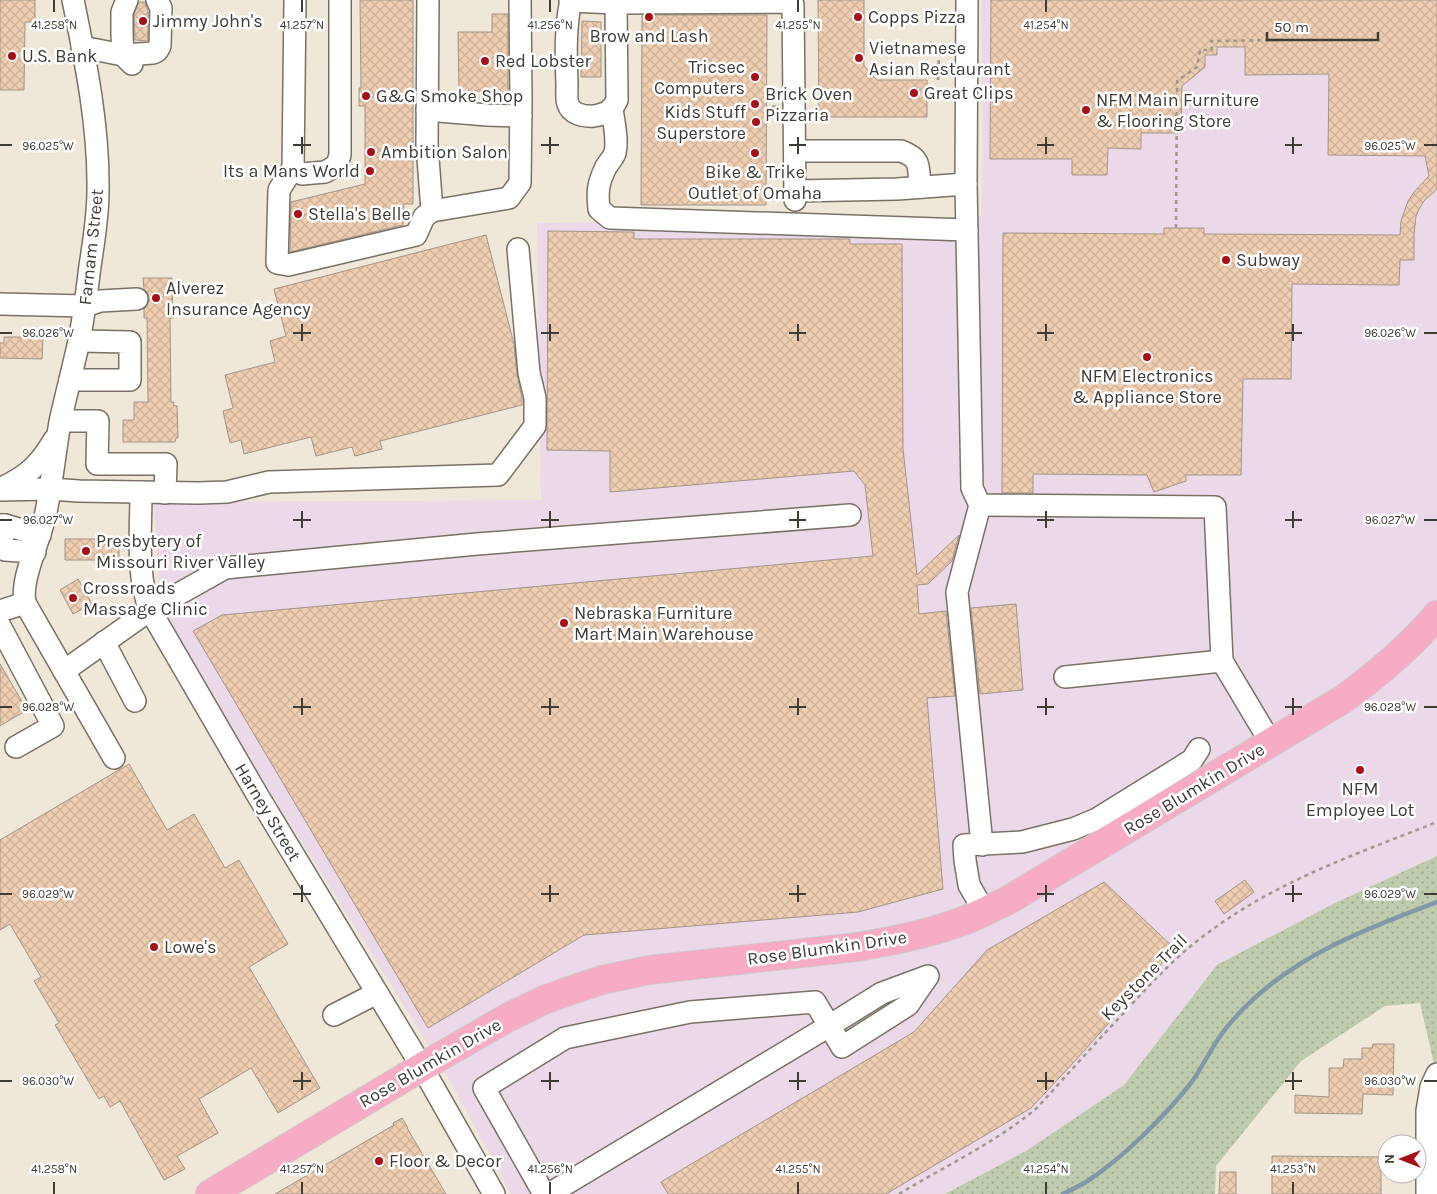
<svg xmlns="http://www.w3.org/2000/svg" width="1437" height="1194" viewBox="0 0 1437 1194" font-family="Karla,sans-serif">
	<defs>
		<pattern id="grass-dots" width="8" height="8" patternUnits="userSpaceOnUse" patternTransform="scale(1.25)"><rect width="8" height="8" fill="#becbac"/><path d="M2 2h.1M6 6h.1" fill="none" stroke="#9ca68d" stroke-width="1.8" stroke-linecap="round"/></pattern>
		<pattern id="building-cross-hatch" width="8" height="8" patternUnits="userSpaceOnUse" patternTransform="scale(1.25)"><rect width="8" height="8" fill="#eecdb1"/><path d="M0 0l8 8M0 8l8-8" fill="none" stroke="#cdb199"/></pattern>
	</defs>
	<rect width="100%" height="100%" fill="#efe8d8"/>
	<polygon fill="#ebd8e8" points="981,0 1437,0 1437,856 1335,903 1217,965 1124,1085 1026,1151 945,1194 511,1194 444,1070 161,617 154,502 541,500 537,223 981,217 983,147"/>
	<polygon fill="url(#grass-dots)" points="1437,856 1437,1061 1434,1064 1420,1003 1385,1006 1301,1061 1216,1166 1215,1194 945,1194 1026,1151 1124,1085 1217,965 1335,903"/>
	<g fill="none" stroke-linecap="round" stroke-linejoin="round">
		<path stroke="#8298aa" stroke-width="4.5" d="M1063 1194C1071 1190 1079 1186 1086 1182 1123 1158 1164 1117 1191 1083 1202 1068 1210 1050 1221 1035 1227 1026 1236 1017 1243 1009 1296 955 1367 928 1437 902"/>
	</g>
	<g fill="url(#building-cross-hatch)" stroke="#a2958a">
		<polygon points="0,0 35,0 35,22 25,22 24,90 0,90"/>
		<polygon points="360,0 413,0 413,204 404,204 403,225 290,252 291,202 365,184 365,106 359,106 359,88 361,88"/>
		<polygon points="818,0 864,0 864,66 877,80 927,80 927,117 819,117"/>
		<polygon points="991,0 1437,0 1437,189 1424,201 1419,209 1416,216 1414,234 1414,260 1400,260 1399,285 1292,284 1291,379 1243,379 1241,475 1186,475 1186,481 1154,492 1147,475 1033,474 1033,493 1002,493 1003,233 1164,234 1164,228 1204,228 1204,234 1400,235 1401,221 1408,201 1415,191 1429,176 1425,156 1328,155 1329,74 1245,75 1245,47 1217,47 1217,55 1205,55 1205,67 1182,86 1181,133 1141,133 1141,149 1108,148 1107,175 1072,175 1072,159 990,159"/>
		<polygon points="139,2 145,2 148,11 148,41 135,40 134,14"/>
		<polygon points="492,14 508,14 508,99 487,99 487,91 459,91 458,32 492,32"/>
		<polygon points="642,15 767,15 766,205 641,205"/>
		<polygon points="582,21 601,22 601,77 581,77"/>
		<polygon points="548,231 634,232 634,239 850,239 850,244 902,244 903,449 917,575 959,535 952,561 928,584 917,585 919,614 946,611 955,696 927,698 943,889 858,912 584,935 428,1028 193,631 222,615 873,556 865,485 854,471 610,492 610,451 547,450"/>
		<polygon points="486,235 514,344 517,374 522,399 522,405 380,441 382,449 355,456 352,447 316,456 311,437 244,454 241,440 230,443 223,411 233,408 225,375 275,362 270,341 286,336 274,289"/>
		<polygon points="143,278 172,278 173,318 170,318 171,402 174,402 173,405 177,406 178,438 176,438 175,442 123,442 123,420 134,420 134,402 148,402 147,318 144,318 144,309 148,305 149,299 148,293 144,289"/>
		<polygon points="4,337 43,337 42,359 0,358 0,343 4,343"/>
		<polygon points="65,539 108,539 108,548 119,548 119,560 65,560"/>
		<polygon points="78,579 92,604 73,614 60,590"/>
		<polygon points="1016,604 1023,690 980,694 971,608"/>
		<polygon points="0,664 27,710 0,726"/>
		<polygon points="129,764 167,830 194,814 225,868 239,860 288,944 249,967 320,1088 278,1113 251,1068 199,1099 218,1133 177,1156 185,1169 164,1180 120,1101 110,1107 104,1096 99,1099 55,1025 59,1023 34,981 41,977 10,924 0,930 0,840"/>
		<polygon points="1245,880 1254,892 1224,914 1215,901"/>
		<polygon points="1104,882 1175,949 1073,1063 1031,1108 886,1194 668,1194 661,1182 914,1032 987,950"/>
		<polygon points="1373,1044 1394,1044 1393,1095 1363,1094 1362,1114 1295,1113 1295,1095 1329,1097 1329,1068 1343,1068 1344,1059 1362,1059 1362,1048 1372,1048"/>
		<polygon points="402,1118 408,1128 407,1128 446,1194 275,1194 394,1125 393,1123"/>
		<polygon points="1272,1156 1381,1157 1381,1194 1272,1194"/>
		<polygon points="1220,1172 1236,1172 1236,1194 1219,1194"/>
	</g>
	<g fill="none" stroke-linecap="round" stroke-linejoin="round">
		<g stroke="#797264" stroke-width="24">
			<g id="minor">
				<path d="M73 0C86 63 99 127 98 191 98 216 94 241 90 266 87 291 84 316 79 341 73 368 66 395 60 422 55 452 52 482 46 512 41 539 20 578 25 603L114 758"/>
				<polyline points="127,0 122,12 122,35 123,55 153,53 157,51 160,46 161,8 157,0"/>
				<polyline points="295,0 293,168 302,174 325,172 337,165 340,155 340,0"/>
				<polyline points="428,0 427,145 432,211"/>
				<path d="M571 0C565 27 566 57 567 85 567 90 566 99 568 104 571 114 584 117 594 116 606 114 612 111 617 100L616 3 787 2 793 5 795 200"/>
				<polyline points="967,0 966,184 972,488 980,505 1215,507 1222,661 1271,743"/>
				<polyline points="570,1 616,3"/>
				<polyline points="82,47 123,55 132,64"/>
				<path d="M612 109C614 123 618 140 615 153 613 158 609 162 606 167 598 183 597 191 599 209L610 218 967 230"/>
				<polyline points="427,110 487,115 521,116"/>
				<path d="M795 151H901C922 159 918 166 920 187"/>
				<polyline points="293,168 279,190 277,263 288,265 416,235 424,217 432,211 509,198 520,183 521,101 520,0"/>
				<polyline points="795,191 897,189 966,184"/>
				<polyline points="0,304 85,306 100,301 137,299"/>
				<polyline points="70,380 130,380 130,342 79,341"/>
				<polyline points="61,421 98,421 97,464 166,464 165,493"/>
				<path d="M0 489C27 476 39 466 54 440"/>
				<polyline points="0,490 50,489 79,491 198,493 227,492 269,482 498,475 535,426 535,398 529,373 518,249"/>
				<path d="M141 492C141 529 136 576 150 610L258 796 422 1067 494 1194"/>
				<polyline points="980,505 957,592 982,845"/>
				<polyline points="0,525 5,525 40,535"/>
				<polyline points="5,525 1,546 5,550 35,552"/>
				<polyline points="0,611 25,603"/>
				<polyline points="0,626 53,726 16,747"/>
				<polyline points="104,642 135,701"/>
				<polyline points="64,671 150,610 225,568 477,544 850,515"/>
				<polyline points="1065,677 1222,661"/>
				<polyline points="984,911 969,885 965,860 964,845 1022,842 1073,829 1097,819 1192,760 1199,749"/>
				<polyline points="334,1015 377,993"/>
				<polyline points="544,1194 484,1088 565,1038 690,1012 815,1002 842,1047 908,1005 928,976 882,993 829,1026 549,1194"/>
				<polyline points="1427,1194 1427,1111 1431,1087 1437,1074"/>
			</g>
		</g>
		<g stroke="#cdcccb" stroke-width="30">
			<path id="major" d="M210 1194 422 1067 507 1018 544 1000 563 993 602 980 649 970 857 947C893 941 929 934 963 921 977 916 991 908 1005 902L1345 698C1379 673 1410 647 1437 615"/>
		</g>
		<g stroke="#9e988d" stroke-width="2.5" stroke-dasharray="4 4" stroke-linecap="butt">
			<polyline points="938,80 939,55"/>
			<polyline points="772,107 778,106"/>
			<polyline points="1176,228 1177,81 1197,67 1200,50 1212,50 1211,41 1283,40"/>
			<path d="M899 1194C945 1166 995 1143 1037 1108 1064 1078 1091 1048 1119 1018 1147 988 1175 956 1209 932 1277 881 1359 853 1437 822"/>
		</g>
		<use href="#minor" stroke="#fff" stroke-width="21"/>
		<use href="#major" stroke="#f7abc5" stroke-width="28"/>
	</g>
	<path fill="none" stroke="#3f3c36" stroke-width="2" d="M54 0V12M302 0V12M550 0V12M798 0V12M1046 0V12M302 137V154M550 137V154M798 137V154M1046 137V154M1293 137V154M0 145H12M293 145H311M541 145H559M789 145H806M1037 145H1054M1285 145H1302M1424 145H1437M302 324V341M550 324V341M798 324V341M1046 324V341M1293 324V341M0 333H12M293 333H311M541 333H559M789 333H806M1037 333H1054M1285 333H1302M1424 333H1437M302 511V528M550 511V528M798 511V528M1046 511V528M1293 511V528M0 520H12M293 520H311M541 520H559M789 520H806M1037 520H1054M1285 520H1302M1424 520H1437M302 698V715M550 698V715M798 698V715M1046 698V715M1293 698V715M0 707H12M293 707H311M541 707H559M789 707H806M1037 707H1054M1285 707H1302M1424 707H1437M302 885V902M550 885V902M798 885V902M1046 885V902M1293 885V902M0 894H12M293 894H311M541 894H559M789 894H806M1037 894H1054M1285 894H1302M1424 894H1437M302 1072V1090M550 1072V1090M798 1072V1090M1046 1072V1090M1293 1072V1090M0 1081H12M293 1081H311M541 1081H559M789 1081H806M1037 1081H1054M1285 1081H1302M1424 1081H1437M54 1182V1194M302 1182V1194M550 1182V1194M798 1182V1194M1046 1182V1194M1293 1182V1194"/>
	<g fill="#a60f18" stroke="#fff" stroke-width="2">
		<circle cx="649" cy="17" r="5"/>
		<circle cx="858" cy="17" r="5"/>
		<circle cx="143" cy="21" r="5"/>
		<circle cx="12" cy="56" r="5"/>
		<circle cx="859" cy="58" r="5"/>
		<circle cx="485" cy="61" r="5"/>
		<circle cx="755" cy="77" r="5"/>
		<circle cx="914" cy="93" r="5"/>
		<circle cx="366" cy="96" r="5"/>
		<circle cx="755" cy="104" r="5"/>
		<circle cx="1086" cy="110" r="5"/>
		<circle cx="756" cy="122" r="5"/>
		<circle cx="371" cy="152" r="5"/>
		<circle cx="755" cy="153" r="5"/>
		<circle cx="370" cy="171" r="5"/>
		<circle cx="298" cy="214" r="5"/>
		<circle cx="1226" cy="260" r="5"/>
		<circle cx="156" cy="298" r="5"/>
		<circle cx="1147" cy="357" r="5"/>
		<circle cx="86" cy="551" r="5"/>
		<circle cx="73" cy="598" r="5"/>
		<circle cx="564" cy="623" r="5"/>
		<circle cx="1360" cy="770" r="5"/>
		<circle cx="154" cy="947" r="5"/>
		<circle cx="379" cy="1161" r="5"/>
	</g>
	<g text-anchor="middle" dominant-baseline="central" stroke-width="5" stroke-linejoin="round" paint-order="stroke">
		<g font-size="18" fill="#3f3c36" stroke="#fff" text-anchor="start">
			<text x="868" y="17">Copps Pizza</text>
			<text x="153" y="21">Jimmy John's</text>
			<text x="649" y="36" text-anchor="middle">Brow and Lash</text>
			<text x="869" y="48">Vietnamese<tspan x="869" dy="21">Asian Restaurant</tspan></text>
			<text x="22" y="56">U.S. Bank</text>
			<text x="495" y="61">Red Lobster</text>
			<text x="745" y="67" text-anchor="end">Tricsec<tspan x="745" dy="21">Computers</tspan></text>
			<text x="924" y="93">Great Clips</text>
			<text x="765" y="94">Brick Oven<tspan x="765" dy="21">Pizzaria</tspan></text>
			<text x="376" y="96">G&amp;G Smoke Shop</text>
			<text x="1096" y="100">NFM Main Furniture<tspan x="1096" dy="21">&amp; Flooring Store</tspan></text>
			<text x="746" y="112" text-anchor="end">Kids Stuff<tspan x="746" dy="21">Superstore</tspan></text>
			<text x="381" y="152">Ambition Salon</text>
			<text x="360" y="171" text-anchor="end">Its a Mans World</text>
			<text x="755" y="172" text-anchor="middle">Bike &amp; Trike<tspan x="755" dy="21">Outlet of Omaha</tspan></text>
			<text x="308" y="214">Stella's Belle</text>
			<text x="1236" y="260">Subway</text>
			<text x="166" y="288">Alverez<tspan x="166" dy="21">Insurance Agency</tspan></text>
			<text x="1147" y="376" text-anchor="middle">NFM Electronics<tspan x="1147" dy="21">&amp; Appliance Store</tspan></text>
			<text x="96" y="541">Presbytery of<tspan x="96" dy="21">Missouri River Valley</tspan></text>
			<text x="83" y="588">Crossroads<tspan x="83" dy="21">Massage Clinic</tspan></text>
			<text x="574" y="613">Nebraska Furniture<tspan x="574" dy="21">Mart Main Warehouse</tspan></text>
			<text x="1360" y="789" text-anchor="middle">NFM<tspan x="1360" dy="21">Employee Lot</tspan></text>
			<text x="164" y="947">Lowe's</text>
			<text x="389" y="1161">Floor &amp; Decor</text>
		</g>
		<g font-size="18" fill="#3f3c36" stroke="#fff">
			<text transform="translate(91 247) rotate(-84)">Farnam Street</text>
			<text transform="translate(1194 789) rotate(-31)">Rose Blumkin Drive</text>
			<text transform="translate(268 812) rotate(59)">Harney Street</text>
			<text transform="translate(827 948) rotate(-8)">Rose Blumkin Drive</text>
			<text transform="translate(1144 977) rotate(-45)">Keystone Trail</text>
			<text transform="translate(430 1063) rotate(-30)">Rose Blumkin Drive</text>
		</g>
	</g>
	<g font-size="12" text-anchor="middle" fill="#3f3c36" stroke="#fff" stroke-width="5" stroke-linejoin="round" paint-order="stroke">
		<text x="54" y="29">41.258°N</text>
		<text x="302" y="29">41.257°N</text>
		<text x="550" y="29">41.256°N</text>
		<text x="798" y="29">41.255°N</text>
		<text x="1046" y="29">41.254°N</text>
		<text x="1390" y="150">96.025°W</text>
		<text x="48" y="150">96.025°W</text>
		<text x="1390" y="337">96.026°W</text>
		<text x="48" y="337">96.026°W</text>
		<text x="1390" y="524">96.027°W</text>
		<text x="48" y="524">96.027°W</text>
		<text x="1390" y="711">96.028°W</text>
		<text x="48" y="711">96.028°W</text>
		<text x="1390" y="898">96.029°W</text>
		<text x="48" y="898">96.029°W</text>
		<text x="1390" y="1085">96.030°W</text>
		<text x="48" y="1085">96.030°W</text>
		<text x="54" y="1173">41.258°N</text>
		<text x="302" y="1173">41.257°N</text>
		<text x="550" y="1173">41.256°N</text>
		<text x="798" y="1173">41.255°N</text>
		<text x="1046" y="1173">41.254°N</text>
		<text x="1293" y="1173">41.253°N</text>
	</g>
	<g transform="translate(1402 1159) rotate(270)"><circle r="24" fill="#ffffff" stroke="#b2b1af"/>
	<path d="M0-4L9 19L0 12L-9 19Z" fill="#a60f18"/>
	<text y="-8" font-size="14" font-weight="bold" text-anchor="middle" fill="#3f3c36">N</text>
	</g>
	<path d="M1267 32v8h111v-8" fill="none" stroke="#3f3c36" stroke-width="2.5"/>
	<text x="1274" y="32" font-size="15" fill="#3f3c36" stroke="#ffffff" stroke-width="4" paint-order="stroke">50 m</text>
</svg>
